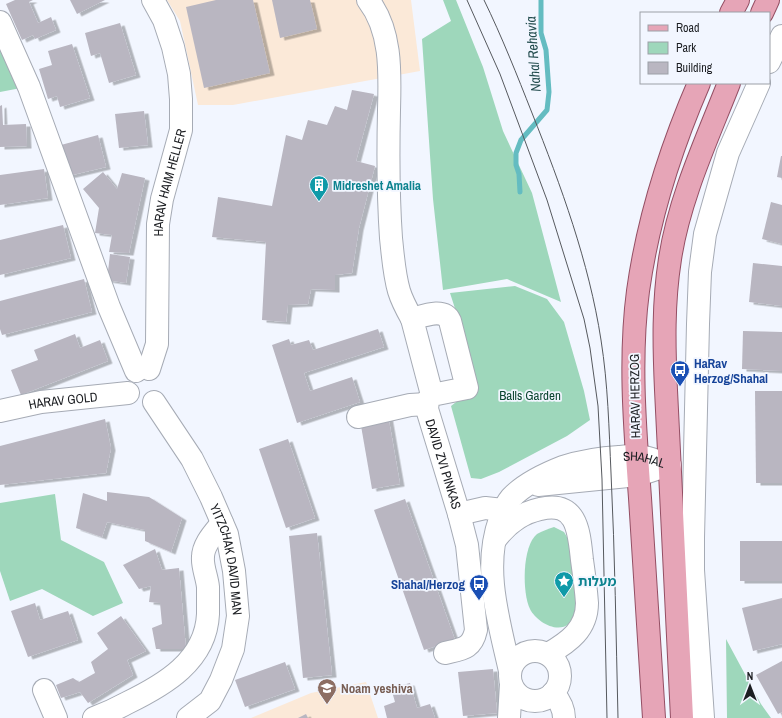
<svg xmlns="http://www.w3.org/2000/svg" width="782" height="718" viewBox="0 0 782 718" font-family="'Archivo Narrow','Noto Sans Hebrew',sans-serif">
	<defs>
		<filter id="shadow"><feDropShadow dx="4.5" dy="2.5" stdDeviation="0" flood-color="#0004"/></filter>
	</defs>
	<rect width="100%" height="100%" fill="#f2f6ff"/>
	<g fill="#fbe9d8">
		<polygon points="167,0 411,0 420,71 233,105 198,105 180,21"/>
		<polygon points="366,682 378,718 251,718 311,693"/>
	</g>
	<g fill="#9ed7bb">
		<polygon points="443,0 456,0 483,67 503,131 532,193 561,302 507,279 443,290 433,199 422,39 451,21"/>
		<polygon points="0,32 21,88 0,92"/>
		<polygon points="515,286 547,299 564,322 584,391 590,420 567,436 499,472 481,479 471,478 451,406 460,399 477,389 471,358 450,293"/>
		<polygon points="55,494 61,540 104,562 123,603 93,616 42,589 10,601 0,571 0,503"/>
		<path d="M554 527 564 532 570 542 577 604C576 611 574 620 569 624 556 634 536 621 530 609 522 593 522 546 537 534 542 531 548 529 554 527Z"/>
		<polygon points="726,639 761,704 771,718 727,718"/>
	</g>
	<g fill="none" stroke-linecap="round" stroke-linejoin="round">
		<polyline stroke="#64bcc1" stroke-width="5" points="520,192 519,174 516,165 516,153 521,140 547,110 549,92 546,50 541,33 541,0"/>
	</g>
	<g fill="#b9b6c1" filter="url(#shadow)">
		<polygon points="15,0 33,0 29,2 38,23 51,17 56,30 35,39 33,35 22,40 6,4"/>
		<polygon points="70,0 105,0 77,14"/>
		<polygon points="216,0 253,0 270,73 204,88 186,7"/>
		<polygon points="272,0 310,0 317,29 280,38"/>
		<polygon points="120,23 136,75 109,83 100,53 91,56 85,33"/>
		<polygon points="72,44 90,98 60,107 57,96 48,99 39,69 52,65 48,51"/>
		<polygon points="352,90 374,94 356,161 375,166 359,228 352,273 335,275 335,290 311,289 308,304 288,305 286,322 262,320 266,242 212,237 218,197 272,206 286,135 302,140 308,120 327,125 335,106 347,110"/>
		<polygon points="2,105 3,125 26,124 27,146 0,147 0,106"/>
		<polygon points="144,111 148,145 119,148 115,114"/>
		<polygon points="98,135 106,167 68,176 61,145"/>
		<polygon points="781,156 782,156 782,178 777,177"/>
		<polygon points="44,169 48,198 0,205 0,175"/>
		<polygon points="103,172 117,189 122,173 145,178 129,253 109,252 112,235 95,233 99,208 83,189"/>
		<polygon points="771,202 782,205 782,244 762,239"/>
		<polygon points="63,225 71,258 0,275 0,240"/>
		<polygon points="110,254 130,257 126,283 107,280"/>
		<polygon points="753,263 782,266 782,306 749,302"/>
		<polygon points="84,279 92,312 2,335 0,329 0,301"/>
		<polygon points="378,329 384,347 304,373 310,391 352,377 360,402 297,423 272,345 289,339 291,345 309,340 313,350"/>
		<polygon points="743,331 782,332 782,371 742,369"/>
		<polygon points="75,334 80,348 100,340 108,361 21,395 11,370 38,360 34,350"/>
		<polygon points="755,391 782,391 782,483 756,483"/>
		<polygon points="388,415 400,484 372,489 360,420"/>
		<polygon points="105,419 111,448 106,473 0,485 0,446"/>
		<polygon points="288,439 315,518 286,528 259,449"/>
		<polygon points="107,492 149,497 182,518 171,552 145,541 145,530 107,522 102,537 76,528 83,493 107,501"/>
		<polygon points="405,499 455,640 424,650 374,510"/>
		<polygon points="317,533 332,675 303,678 289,536"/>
		<rect x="740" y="541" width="42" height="40"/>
		<polygon points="155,549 162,570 179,568 186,649 156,649 152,628 162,624 160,603 149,602 151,586 139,589 123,565"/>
		<polygon points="782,598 782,644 753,651 742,608"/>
		<polygon points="35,603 40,620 68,611 78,640 28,657 11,611"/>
		<polygon points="121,616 146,651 127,660 133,675 88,703 80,692 61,698 56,685 73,678 79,682 95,673 91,662 108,649 97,633"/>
		<polygon points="782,661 782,712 778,714 756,675"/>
		<polygon points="285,662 295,689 245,707 235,680"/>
		<polygon points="493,669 497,713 463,716 458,672"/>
		<polygon points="410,683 417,708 430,704 435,718 387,718 384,706 395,702 391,688"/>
		<polygon points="306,714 308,718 298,718"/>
	</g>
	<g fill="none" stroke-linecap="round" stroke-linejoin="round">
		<g stroke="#a6abb5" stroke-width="24">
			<g id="minor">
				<path d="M368 0C392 31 390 73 389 110 388 153 388 195 391 238 393 256 394 274 399 291 402 301 407 310 412 319"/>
				<polyline points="0,22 29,87 109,307 136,371"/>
				<polyline points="769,62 782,36"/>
				<path id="s1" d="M149 369 157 344 158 224 162 199 181 130V99L179 74 173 47 164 20 153 0"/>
				<path id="s2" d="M432 395 412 319C423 316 444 307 450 321L467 388 432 395 428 400 427 409 459 514 467 545 476 630C472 649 462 649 445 653"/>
				<path id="s3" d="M154 402 192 459 211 497 227 534 234 571 238 616 233 649 221 680 210 701 188 718"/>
				<path id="s4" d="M0 411 41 402 128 393"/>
				<polyline points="358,417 410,405 427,404"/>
				<polyline points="538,485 638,475 656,469"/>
				<polyline points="459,514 485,508 503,510"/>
				<path d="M495 540C506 525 521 513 540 509 578 500 579 533 582 560 584 574 586 589 587 603 587 629 569 642 548 654"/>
				<circle cx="535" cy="676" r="25"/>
				<path id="s5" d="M510 671C499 621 482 569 500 519 503 511 506 504 511 498 525 483 545 474 563 467 582 461 600 458 619 457 625 456 632 455 638 456 648 457 659 462 670 465"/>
				<polyline points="44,690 56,718"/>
				<path d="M553 693C560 701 564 708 564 718"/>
				<path d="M94 718C105 714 116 709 127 703 164 685 206 661 208 614 208 605 208 595 208 587 207 577 202 566 203 557 203 544 215 532 222 523"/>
				<polyline points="509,718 511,684"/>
				<polyline points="703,718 693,570 693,538 698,324 700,272 705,234 728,153 759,83"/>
			</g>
		</g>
		<g stroke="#944f64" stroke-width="24">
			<g id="major">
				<polyline points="731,13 738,0"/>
				<polyline points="762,13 768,0"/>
				<path d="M654 718C649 645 645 571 640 498 635 429 629 359 638 291 648 219 670 150 699 83"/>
				<path d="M682 718 666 390C664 346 663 303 670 259 679 199 707 139 729 83"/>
			</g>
		</g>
		<use href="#minor" stroke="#fff" stroke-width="22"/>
		<use href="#major" stroke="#e6a5b7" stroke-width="22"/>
		<g stroke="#56595e" stroke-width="1">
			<polyline points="467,0 500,74 547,200 584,319 590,348 598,406 602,479 607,718"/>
			<path d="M484 0C502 37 517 75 532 113 561 186 589 262 601 340 608 384 609 429 611 473 615 555 616 636 618 718"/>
		</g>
	</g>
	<defs>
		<g id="building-pin" transform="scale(1)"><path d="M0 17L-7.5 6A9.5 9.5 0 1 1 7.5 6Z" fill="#0f9aa8" stroke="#f2f6ff"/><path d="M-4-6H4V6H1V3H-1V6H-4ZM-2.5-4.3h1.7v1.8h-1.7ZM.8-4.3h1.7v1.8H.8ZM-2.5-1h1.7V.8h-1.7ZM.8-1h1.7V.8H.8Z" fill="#fff"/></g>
		<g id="bus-pin" transform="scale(1)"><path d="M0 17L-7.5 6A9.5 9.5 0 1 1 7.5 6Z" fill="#1a4fb4" stroke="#f2f6ff"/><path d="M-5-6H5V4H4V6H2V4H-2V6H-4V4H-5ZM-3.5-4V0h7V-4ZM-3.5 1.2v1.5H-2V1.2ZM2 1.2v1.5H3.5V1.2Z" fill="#fff"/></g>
		<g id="sight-pin" transform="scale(1)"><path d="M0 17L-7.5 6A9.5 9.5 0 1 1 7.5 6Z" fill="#0f9aa8" stroke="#f2f6ff"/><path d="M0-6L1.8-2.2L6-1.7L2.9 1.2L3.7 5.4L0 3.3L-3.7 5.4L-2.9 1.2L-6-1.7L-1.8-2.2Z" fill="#fff"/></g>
		<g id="school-pin" transform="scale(1)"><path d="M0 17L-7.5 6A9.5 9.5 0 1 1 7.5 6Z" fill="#8d6e63" stroke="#f2f6ff"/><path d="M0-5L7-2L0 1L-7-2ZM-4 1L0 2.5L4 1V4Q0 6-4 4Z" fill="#fff"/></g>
	</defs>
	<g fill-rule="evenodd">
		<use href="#building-pin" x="319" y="185"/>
		<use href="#bus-pin" x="680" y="370"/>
		<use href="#sight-pin" x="564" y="581"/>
		<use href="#bus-pin" x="479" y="584"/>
		<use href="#school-pin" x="327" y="688"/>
	</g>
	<g text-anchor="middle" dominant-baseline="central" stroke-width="3.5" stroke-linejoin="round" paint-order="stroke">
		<g font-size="13" fill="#1c1e22" stroke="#f2f6ff">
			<text stroke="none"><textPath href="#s1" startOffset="189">HARAV HAIM HELLER</textPath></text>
			<text transform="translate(635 396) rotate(-91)">HARAV HERZOG</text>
			<text stroke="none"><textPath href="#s4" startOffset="64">HARAV GOLD</textPath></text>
			<text stroke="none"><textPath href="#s5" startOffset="322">SHAHAL</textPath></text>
			<text stroke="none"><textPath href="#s2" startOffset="298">DAVID ZVI PINKAS</textPath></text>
			<text stroke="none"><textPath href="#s3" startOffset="176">YITZCHAK DAVID MAN</textPath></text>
		</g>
		<g font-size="13" font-weight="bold" fill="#0d838f" stroke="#f2f6ff" text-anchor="start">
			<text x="333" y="185">Midreshet Amalia</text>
			<text x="578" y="581">מעלות</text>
		</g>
		<g font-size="13" font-weight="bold" fill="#164399" stroke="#f2f6ff" text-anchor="start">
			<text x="694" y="363">HaRav<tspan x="694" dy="15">Herzog/Shahal</tspan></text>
			<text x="465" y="584" text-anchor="end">Shahal/Herzog</text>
		</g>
		<g font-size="13" fill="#0c4631" stroke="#f2f6ff">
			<text x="530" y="395">Balls Garden</text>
		</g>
		<g font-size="13" font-weight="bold" fill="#785e54" stroke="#f2f6ff" text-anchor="start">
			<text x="341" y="688">Noam yeshiva</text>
		</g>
		<g font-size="14" font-style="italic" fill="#254e50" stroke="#f2f6ff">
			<text transform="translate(533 54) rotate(-94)">Nahal Rehavia</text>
		</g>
	</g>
	<rect x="640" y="12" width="130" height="72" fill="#f2f6ff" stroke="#9ca0a7"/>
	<rect x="648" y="25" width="20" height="6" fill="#e6a5b7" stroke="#9ca0a7"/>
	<text x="676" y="32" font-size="12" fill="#1c1e22">Road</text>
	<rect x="648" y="42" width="20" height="12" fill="#9ed7bb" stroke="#9ca0a7"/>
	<text x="676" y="52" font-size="12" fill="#1c1e22">Park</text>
	<rect x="648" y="62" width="20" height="12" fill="#b9b6c1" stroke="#9ca0a7"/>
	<text x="676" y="72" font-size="12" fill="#1c1e22">Building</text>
	<g transform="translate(750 686)" stroke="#f2f6ff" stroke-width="3" paint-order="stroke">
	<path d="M0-3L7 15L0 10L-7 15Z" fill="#1c1e22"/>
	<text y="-6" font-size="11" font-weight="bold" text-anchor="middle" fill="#1c1e22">N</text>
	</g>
</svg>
